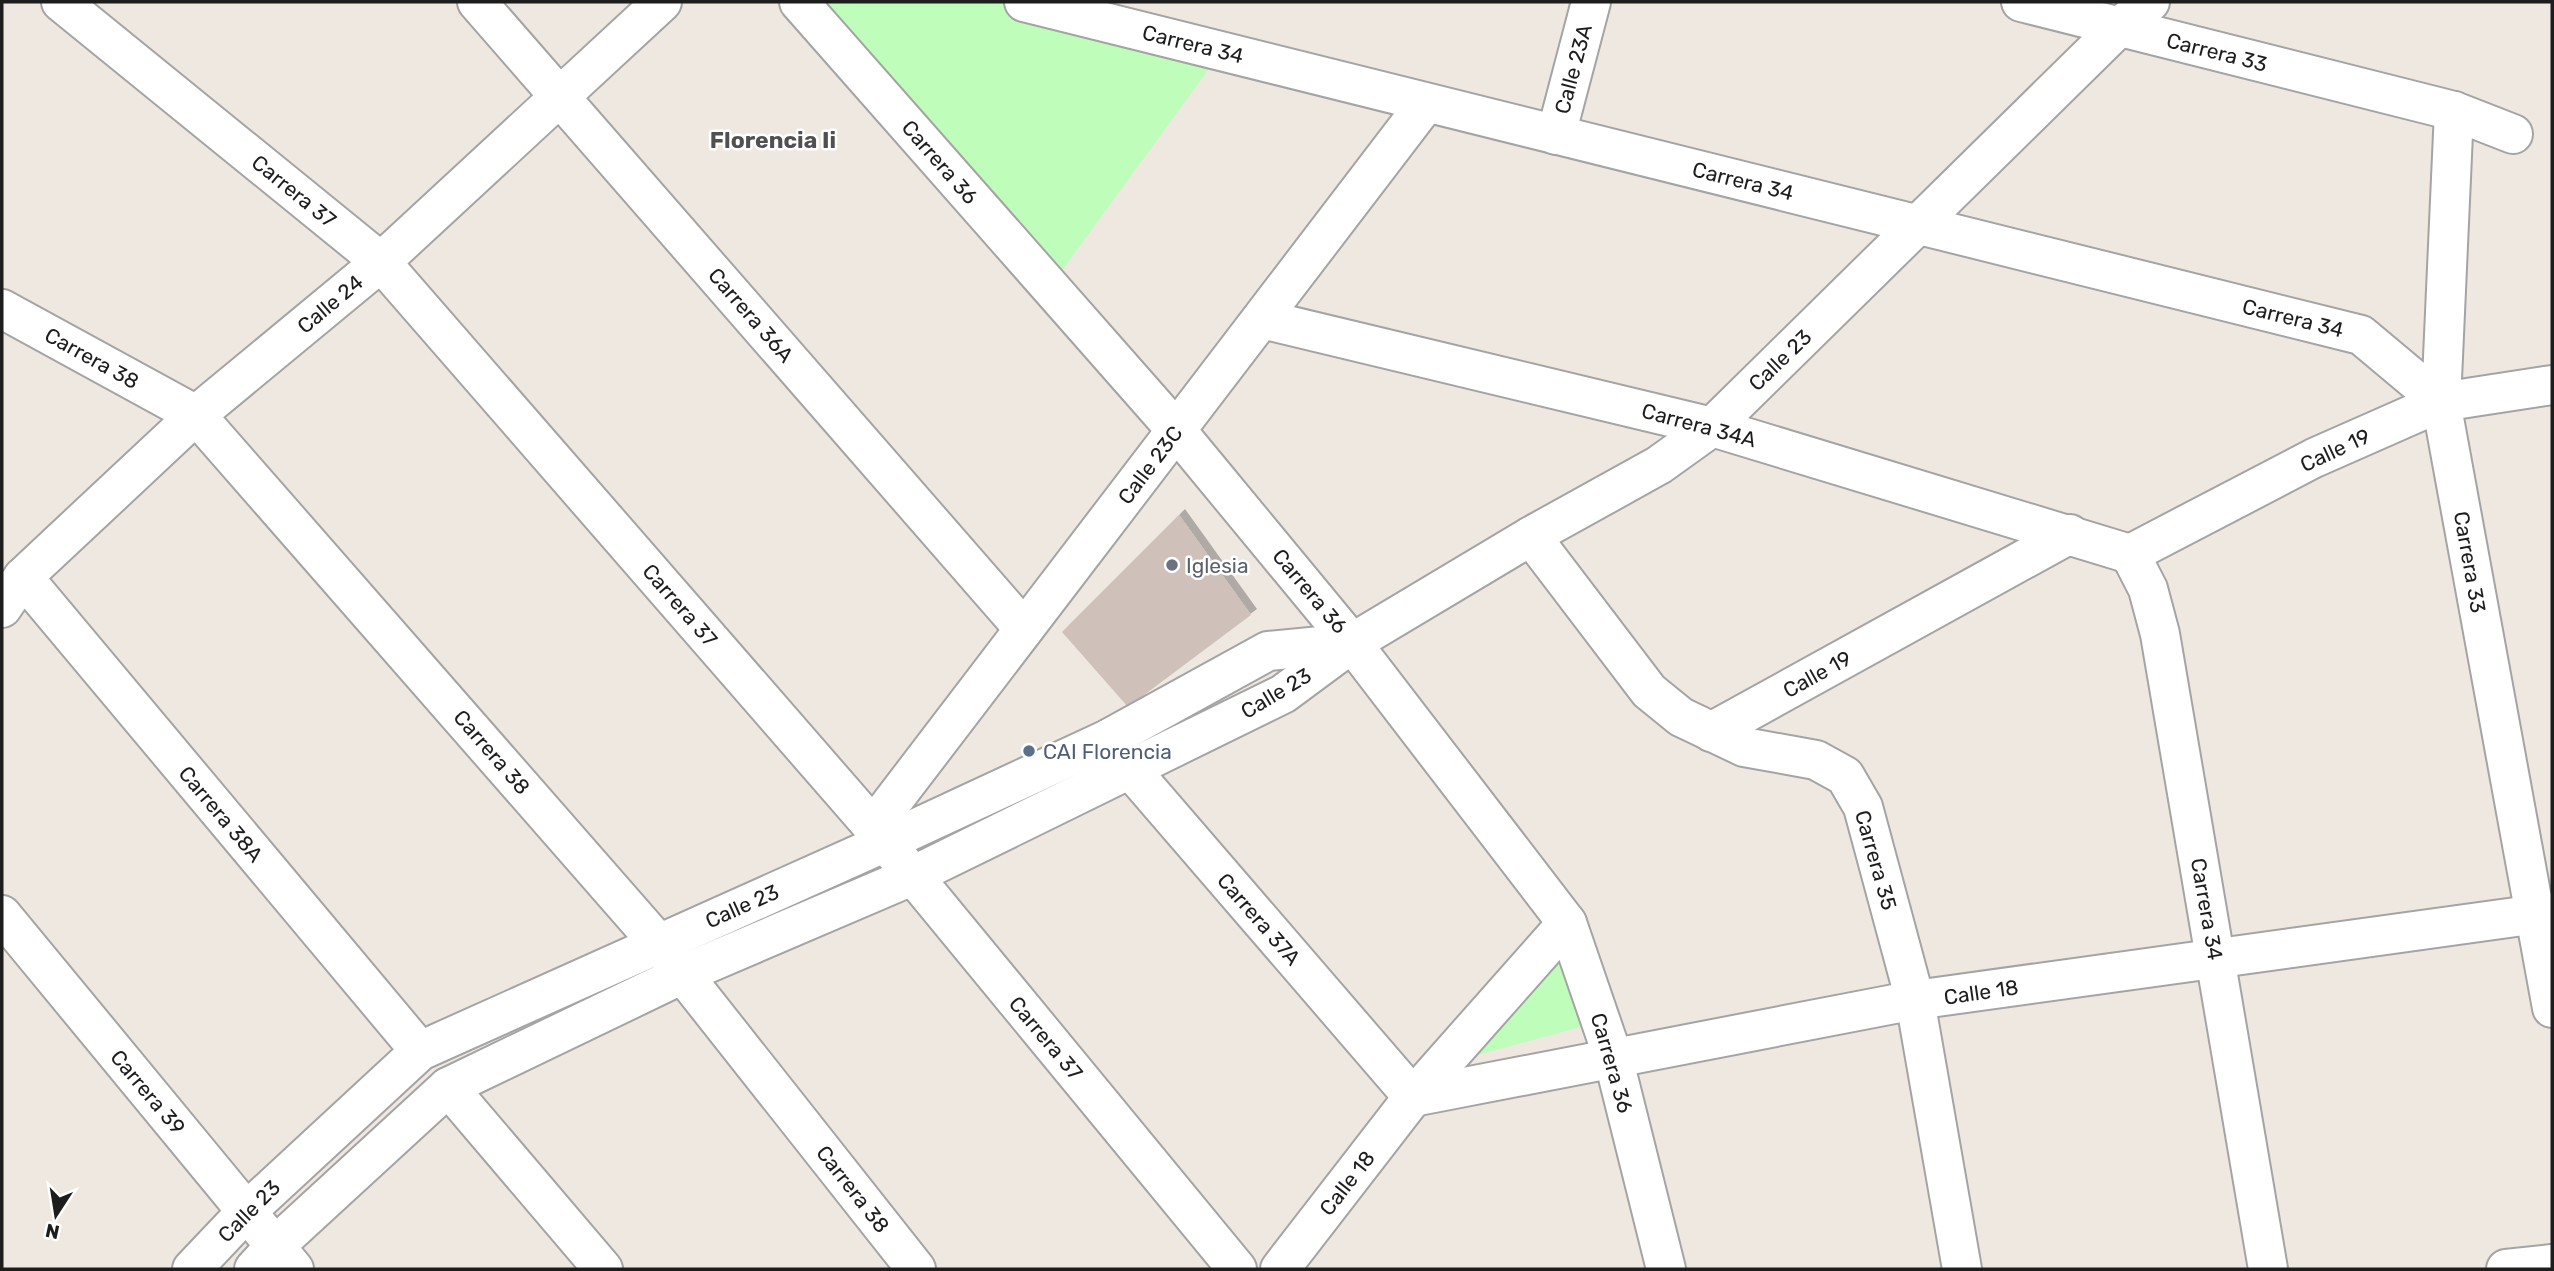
<svg xmlns="http://www.w3.org/2000/svg" width="2554" height="1271" viewBox="0 0 2554 1271" font-family="Rubik,sans-serif">
	<defs>
		<filter id="shadow"><feDropShadow dx="6" dy="-6" stdDeviation="0" flood-color="#0004"/></filter>
	</defs>
	<rect width="100%" height="100%" fill="#efe8e1"/>
	<g fill="#befdba">
		<polygon points="799,2 1025,2 1222,51 1050,287"/>
		<polygon points="1564,951 1588,1025 1474,1056"/>
	</g>
	<polygon fill="#cfc0ba" filter="url(#shadow)" points="1179,515 1251,615 1128,707 1062,632"/>
	<g fill="none" stroke-linecap="round" stroke-linejoin="round">
		<g stroke="#a4a4a4" stroke-width="42">
			<g id="minor">
				<polyline points="61,2 381,262 873,827 1237,1269"/>
				<polyline points="477,2 1024,629"/>
				<polyline points="799,2 1176,430 1352,643 1567,923 1613,1057 1666,1269"/>
				<polyline points="1024,2 2361,335 2441,402"/>
				<polyline points="2021,2 2454,111 2513,134"/>
				<polyline points="2454,111 2441,402 2552,1008"/>
				<polyline points="1556,135 1591,2"/>
				<polyline points="2,309 196,415 659,944 916,1269"/>
				<polyline points="1262,319 1712,427 2130,554"/>
				<polyline points="1531,536 1649,691 1681,717 1744,747 1816,760 1845,776 1863,807 1915,1000 1962,1269"/>
				<polyline points="2130,554 2148,589 2160,634 2268,1269"/>
				<polyline points="2130,554 2314,458 2441,402 2552,385"/>
				<polyline points="23,577 420,1051"/>
				<polyline points="2,608 23,577 196,415 381,262 662,2"/>
				<polyline points="1711,732 2070,534"/>
				<polyline points="1108,739 1131,770 1413,1097 1915,1000 2552,912"/>
				<polyline points="873,827 1426,103"/>
				<polyline points="2,915 294,1269"/>
				<polyline points="448,1087 603,1269"/>
				<polyline points="192,1269 247,1211 420,1051 884,843 1108,739 1268,651 1352,643"/>
				<polyline points="254,1269 275,1246 448,1087 683,974 912,876 1283,694 1352,643 1531,536 1659,465 1712,427 2119,27 2150,2"/>
				<polyline points="1280,1269 1413,1097 1567,923"/>
				<polyline points="2506,1269 2552,1264"/>
			</g>
		</g>
		<use href="#minor" stroke="#fff" stroke-width="38"/>
	</g>
	<circle fill="#6b7280" stroke="#fff" stroke-width="2.5" cx="1172" cy="565" r="7"/>
	<circle fill="#5c6f8a" stroke="#fff" stroke-width="2.5" cx="1029" cy="751" r="7"/>
	<g text-anchor="middle" dominant-baseline="central" stroke-width="5" stroke-linejoin="round" paint-order="stroke">
		<g font-size="21" fill="#1d1d1d" stroke="#fff">
			<text transform="translate(1193 44) rotate(14)">Carrera 34</text>
			<text transform="translate(2217 52) rotate(14)">Carrera 33</text>
			<text transform="translate(1573 69) rotate(-75)">Calle 23A</text>
			<text transform="translate(940 162) rotate(49)">Carrera 36</text>
			<text transform="translate(1743 181) rotate(14)">Carrera 34</text>
			<text transform="translate(294 191) rotate(39)">Carrera 37</text>
			<text transform="translate(330 304) rotate(-40)">Calle 24</text>
			<text transform="translate(751 315) rotate(49)">Carrera 36A</text>
			<text transform="translate(2293 318) rotate(14)">Carrera 34</text>
			<text transform="translate(92 358) rotate(29)">Carrera 38</text>
			<text transform="translate(1780 360) rotate(-44)">Calle 23</text>
			<text transform="translate(1699 425) rotate(15)">Carrera 34A</text>
			<text transform="translate(2335 450) rotate(-25)">Calle 19</text>
			<text transform="translate(1150 465) rotate(-53)">Calle 23C</text>
			<text transform="translate(2470 562) rotate(80)">Carrera 33</text>
			<text transform="translate(1310 591) rotate(50)">Carrera 36</text>
			<text transform="translate(680 605) rotate(49)">Carrera 37</text>
			<text transform="translate(1817 674) rotate(-29)">Calle 19</text>
			<text transform="translate(1276 693) rotate(-31)">Calle 23</text>
			<text transform="translate(492 752) rotate(49)">Carrera 38</text>
			<text transform="translate(221 814) rotate(50)">Carrera 38A</text>
			<text transform="translate(1876 860) rotate(74)">Carrera 35</text>
			<text transform="translate(742 906) rotate(-24)">Calle 23</text>
			<text transform="translate(2207 909) rotate(80)">Carrera 34</text>
			<text transform="translate(1259 919) rotate(49)">Carrera 37A</text>
			<text transform="translate(1981 992) rotate(-8)">Calle 18</text>
			<text transform="translate(1046 1038) rotate(50)">Carrera 37</text>
			<text transform="translate(1612 1063) rotate(74)">Carrera 36</text>
			<text transform="translate(148 1092) rotate(50)">Carrera 39</text>
			<text transform="translate(1347 1183) rotate(-52)">Calle 18</text>
			<text transform="translate(853 1189) rotate(52)">Carrera 38</text>
			<text transform="translate(249 1211) rotate(-45)">Calle 23</text>
		</g>
		<g font-size="21" fill="#5b616d" stroke="#fff" text-anchor="start">
			<text x="1186" y="565">Iglesia</text>
		</g>
		<g font-size="21" fill="#4e5e75" stroke="#fff" text-anchor="start">
			<text x="1043" y="751">CAI Florencia</text>
		</g>
		<g font-size="23" font-weight="bold" fill="#505050" stroke="#fff">
			<text x="773" y="140">Florencia Ii</text>
		</g>
	</g>
	<rect width="2554" height="1271" fill="none" stroke="#1d1d1d" stroke-width="7"/>
	<g transform="translate(56 1215) rotate(192)" stroke="#ffffff" stroke-width="5" paint-order="stroke">
	<path d="M0-5L12 26L0 18L-12 26Z" fill="#1d1d1d"/>
	<text y="-10" font-size="19" font-weight="bold" text-anchor="middle" fill="#1d1d1d">N</text>
	</g>
</svg>
